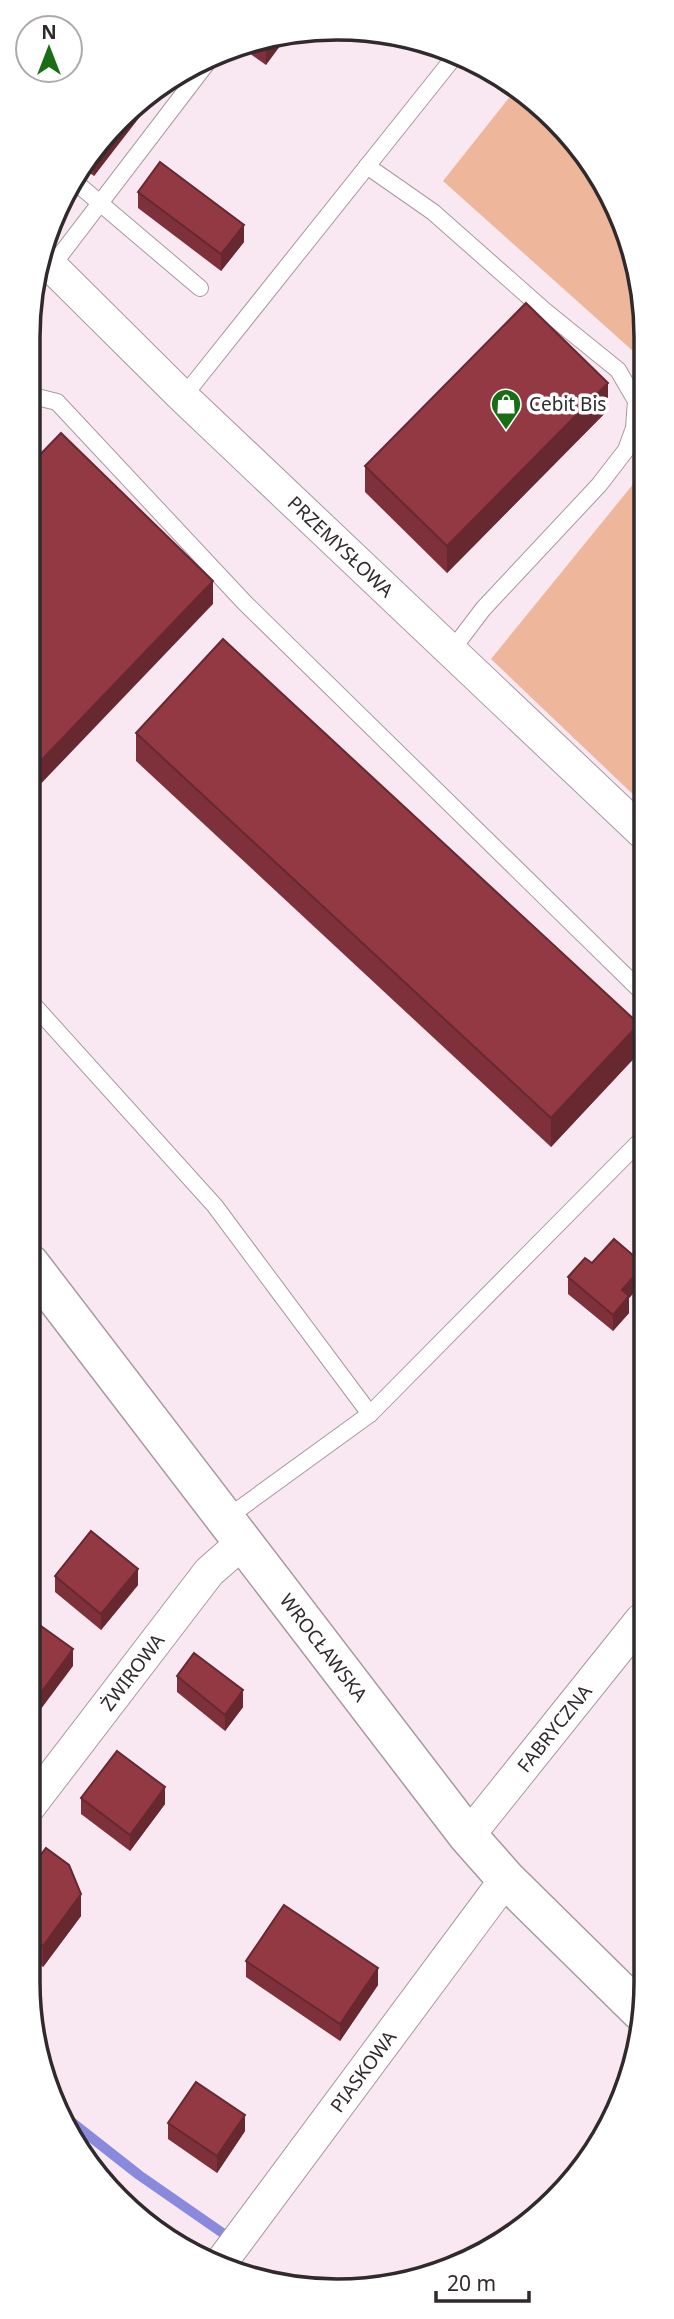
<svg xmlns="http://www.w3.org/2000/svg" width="674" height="2319" viewBox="0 0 674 2319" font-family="'Noto Sans',sans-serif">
	<rect width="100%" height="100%" fill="#f9e8f1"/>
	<g fill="#eeb79b">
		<polygon points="516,89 569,133 622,218 643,297 643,360 443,181"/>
		<polygon points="643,472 642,803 491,659"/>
	</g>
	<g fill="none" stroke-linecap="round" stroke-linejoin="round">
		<polyline stroke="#898add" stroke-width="10" points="60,2113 139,2175 224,2234"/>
		<g stroke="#a899a1" stroke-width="18">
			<g id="service">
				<polyline points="367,166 433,212 545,311 618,370 636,401 634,428 626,450 599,485 483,609 452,650"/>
				<polyline points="74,181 200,288"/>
				<polyline points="52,266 207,63"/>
				<polyline points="33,396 57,402 245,603 642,992"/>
				<polyline points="183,397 455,56"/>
				<polyline points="31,1002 215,1206 370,1414"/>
				<polyline points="224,1520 370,1414 642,1139"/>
			</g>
		</g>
		<g stroke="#a899a1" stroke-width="34">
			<g id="minor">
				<path id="s1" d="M42 257 183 397 642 832"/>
				<path id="s2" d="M29 1807 209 1572 242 1543"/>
				<path id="s3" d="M468 1836 641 1620"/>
				<path id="s4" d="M220 2264 506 1879"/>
			</g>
		</g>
		<g stroke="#a899a1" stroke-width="41">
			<g id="secondary">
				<path id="s5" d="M30 1264 468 1836 506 1879 640 2011"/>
			</g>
		</g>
		<use href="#service" stroke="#fff" stroke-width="16"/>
		<use href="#minor" stroke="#fff" stroke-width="32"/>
		<use href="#secondary" stroke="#fff" stroke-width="38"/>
	</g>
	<g fill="#7e313a">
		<polygon points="276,34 266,65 242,48"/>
		<polygon points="165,80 94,176 80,166"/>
		<polygon points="138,192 244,242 221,271 138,208"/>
		<polygon points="608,410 447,573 365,492 365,466"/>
		<polygon points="136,733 639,1053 551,1147 136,761"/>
		<polygon points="592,1263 642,1263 642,1284 629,1298 629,1313 613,1331 568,1294 568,1277"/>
		<polygon points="55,1576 138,1585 101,1630 55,1592"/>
		<polygon points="177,1676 243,1707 225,1731 177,1692"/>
		<polygon points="81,1798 165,1804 130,1851 81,1814"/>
		<polygon points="28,1855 81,1916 43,1967 28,1956"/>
		<polygon points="246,1961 378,1985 340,2041 246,1977"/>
		<polygon points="168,2123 245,2131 217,2173 168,2139"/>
	</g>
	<g fill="#67282f">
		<polygon points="276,34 289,34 266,65 266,49"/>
		<polygon points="170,78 94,176 94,152 165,80"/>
		<polygon points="244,225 244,242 221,271 221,254"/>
		<polygon points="608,383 608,410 447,573 447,546"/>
		<polygon points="213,581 213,604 32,793 32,770"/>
		<polygon points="639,1024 639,1053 551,1147 551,1118"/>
		<polygon points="642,1267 642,1284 629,1298 629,1313 613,1331 613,1315 622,1290"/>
		<polygon points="138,1569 138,1585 101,1630 101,1614"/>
		<polygon points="73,1649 73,1666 29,1725 29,1709"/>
		<polygon points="243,1690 243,1707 225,1731 225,1715"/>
		<polygon points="165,1787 165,1804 130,1851 130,1835"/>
		<polygon points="81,1894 81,1916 43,1967 43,1946"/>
		<polygon points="378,1968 378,1985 340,2041 340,2024"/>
		<polygon points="245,2115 245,2131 217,2173 217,2156"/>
	</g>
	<g fill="#933943" stroke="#67282f" stroke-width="2">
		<polygon points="276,34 266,49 257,42"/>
		<polygon points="160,162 244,225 221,254 138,192"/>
		<polygon points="526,303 608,383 447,546 365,466"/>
		<polygon points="61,433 213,581 32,770 33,462"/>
		<polygon points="223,639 639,1024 551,1118 136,733"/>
		<polygon points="614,1239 642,1263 642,1267 622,1290 629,1296 613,1315 568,1277 585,1258 592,1263"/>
		<polygon points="91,1531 138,1569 101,1614 55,1576"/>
		<polygon points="41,1626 73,1649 29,1709 29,1643"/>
		<polygon points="194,1653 243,1690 225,1715 177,1676"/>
		<polygon points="117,1751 165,1787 130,1835 81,1798"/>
		<polygon points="46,1848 69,1865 81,1894 43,1946 28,1935 28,1855 29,1854 37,1860"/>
		<polygon points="284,1905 378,1968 340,2024 246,1961"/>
		<polygon points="196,2082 245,2115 217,2156 168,2123"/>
	</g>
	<defs>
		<g id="shop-pin" transform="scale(1.575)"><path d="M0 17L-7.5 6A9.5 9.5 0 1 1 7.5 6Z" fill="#196d14" stroke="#fff"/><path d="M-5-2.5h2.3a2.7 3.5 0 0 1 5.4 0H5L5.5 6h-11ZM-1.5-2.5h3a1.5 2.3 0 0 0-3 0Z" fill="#fff"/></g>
	</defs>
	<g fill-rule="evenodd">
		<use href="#shop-pin" x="506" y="404"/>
	</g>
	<g text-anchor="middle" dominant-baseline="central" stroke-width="7" stroke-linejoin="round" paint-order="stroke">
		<g font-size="19" fill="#302a2d" stroke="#fff" text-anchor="start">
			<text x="529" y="404">Cebit Bis</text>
		</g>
		<g font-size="19" fill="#302a2d" stroke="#fff">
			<text stroke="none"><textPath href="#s1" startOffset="416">PRZEMYSŁOWA</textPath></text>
			<text stroke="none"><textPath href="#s5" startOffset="483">WROCŁAWSKA</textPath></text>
			<text stroke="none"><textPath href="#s2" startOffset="170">ŻWIROWA</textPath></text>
			<text stroke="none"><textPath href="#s3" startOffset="138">FABRYCZNA</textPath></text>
			<text stroke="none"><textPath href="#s4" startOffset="240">PIASKOWA</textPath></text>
		</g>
	</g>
	<path d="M0 0H674V2319H0ZM337 40H337A297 297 0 0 1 634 337V1982A297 297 0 0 1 337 2279H337A297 297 0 0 1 40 1982V337A297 297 0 0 1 337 40Z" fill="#fff" fill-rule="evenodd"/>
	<path fill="none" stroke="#302a2d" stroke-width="3.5" d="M337 40H337A297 297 0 0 1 634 337V1982A297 297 0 0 1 337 2279H337A297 297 0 0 1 40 1982V337A297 297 0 0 1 337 40Z"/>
	<g transform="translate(49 49)"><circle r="33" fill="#ffffff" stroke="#acaaab" stroke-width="2"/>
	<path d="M0-5L12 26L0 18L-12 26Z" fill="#196d14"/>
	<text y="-10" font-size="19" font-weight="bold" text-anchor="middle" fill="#302a2d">N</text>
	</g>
	<path d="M436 2291v10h93v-10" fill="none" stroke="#302a2d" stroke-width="3.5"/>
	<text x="447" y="2291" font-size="21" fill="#302a2d" stroke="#ffffff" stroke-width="5" paint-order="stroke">20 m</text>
</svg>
